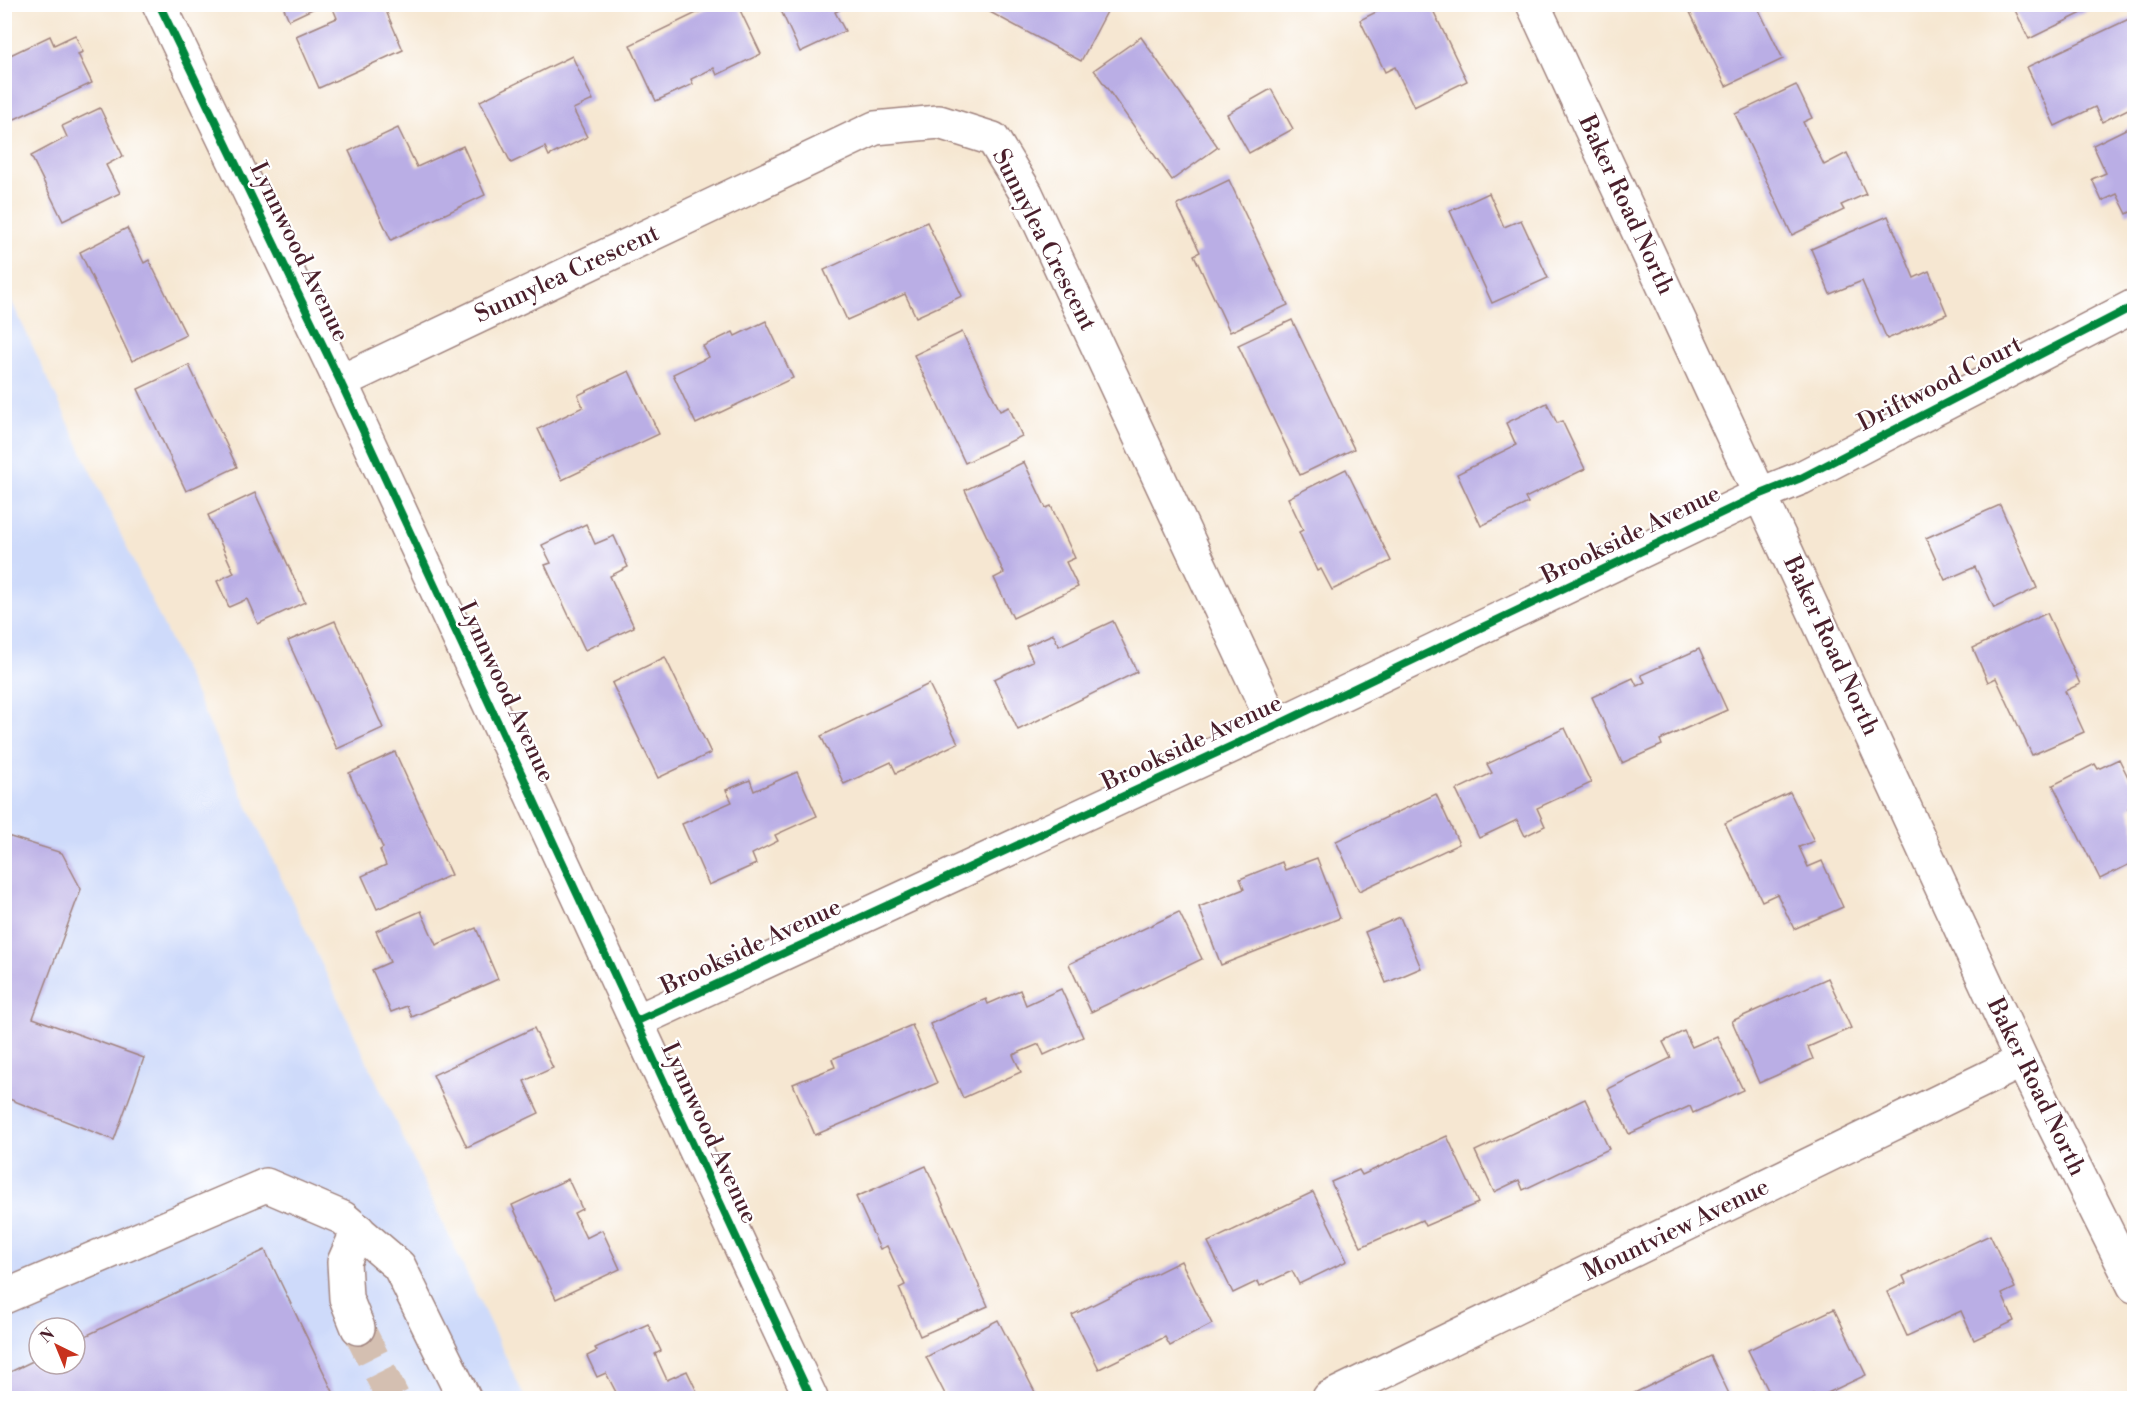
<svg xmlns="http://www.w3.org/2000/svg" width="2139" height="1403" viewBox="0 0 2139 1403" font-family="'Libre Bodoni',serif">
	<rect width="100%" height="100%" fill="#fff"/>
	<filter id="ink" filterUnits="userSpaceOnUse"><feTurbulence type="fractalNoise" baseFrequency=".0167" numOctaves="2"/><feDisplacementMap in="SourceGraphic" scale="12" xChannelSelector="R" yChannelSelector="G"/><feConvolveMatrix kernelMatrix="1 2 1 2 8 2 1 2 1" color-interpolation-filters="sRGB"/></filter>
	<filter id="wash" filterUnits="userSpaceOnUse"><feTurbulence type="fractalNoise" baseFrequency=".008" numOctaves="4" result="noise"/><feDisplacementMap in="SourceGraphic" scale="24" xChannelSelector="R" yChannelSelector="G"/><feGaussianBlur stdDeviation="1.35" result="paint"/><feColorMatrix in="noise" values="0 0 0 0 0 0 0 0 0 0 0 0 0 0 0 0 0 1.4 0 .05"/><feComposite in="paint" operator="in"/></filter>
	<g filter="url(#wash)">
		<rect width="100%" height="100%" fill="#f6e7d2"/>
		<path fill="#cedafa" fill-rule="evenodd" d="M4 285 344 1012 525 1398H5ZM39 1328H75V1364H39Z"/>
		<g id="blocks">
			<g fill="#baaee5">
				<polygon points="282,4 323,4 289,20"/>
				<polygon points="331,4 383,4 403,50 319,88 296,36 337,18"/>
				<polygon points="715,4 737,4 761,54 717,75 714,68 691,79 693,84 656,101 630,45"/>
				<polygon points="778,4 851,4 835,12 845,31 800,52"/>
				<polygon points="975,4 1107,4 1110,6 1081,61"/>
				<polygon points="1392,4 1430,4 1467,81 1414,107 1395,67 1385,72 1360,20"/>
				<polygon points="1686,4 1756,4 1783,59 1726,86"/>
				<polygon points="2012,4 2093,4 2094,7 2029,39"/>
				<polygon points="2131,18 2134,24 2134,106 2102,122 2095,107 2055,126 2027,67"/>
				<polygon points="75,35 83,52 78,54 92,83 4,124 4,58 50,36 54,45"/>
				<polygon points="1141,37 1218,147 1172,180 1094,70"/>
				<polygon points="572,56 593,100 573,109 587,137 549,156 545,147 511,163 480,101"/>
				<polygon points="1796,85 1812,118 1803,122 1824,165 1847,153 1866,194 1841,205 1844,210 1792,235 1735,114"/>
				<polygon points="1271,89 1293,129 1249,153 1227,114"/>
				<polygon points="100,108 123,156 106,165 120,193 63,221 31,156 67,137 62,126"/>
				<polygon points="2134,125 2134,210 2127,214 2117,194 2102,201 2092,179 2106,173 2093,145"/>
				<polygon points="398,128 417,167 463,146 485,195 391,240 349,151"/>
				<polygon points="1229,180 1288,305 1230,332 1194,255 1200,252 1177,205"/>
				<polygon points="1489,193 1504,227 1521,220 1548,278 1492,303 1450,211"/>
				<polygon points="1888,216 1914,278 1929,271 1947,314 1887,339 1862,281 1830,294 1811,249"/>
				<polygon points="927,222 962,296 916,317 905,294 847,320 824,270"/>
				<polygon points="127,228 144,263 149,260 186,335 132,361 80,252"/>
				<polygon points="1292,320 1354,449 1300,475 1238,345"/>
				<polygon points="766,321 793,378 696,424 673,374 709,357 703,346 733,332 735,336"/>
				<polygon points="962,332 1000,411 1009,407 1022,436 965,463 914,355"/>
				<polygon points="189,365 237,467 186,491 138,389"/>
				<polygon points="629,371 659,434 562,480 538,429 583,407 578,395"/>
				<polygon points="1547,403 1557,423 1562,421 1585,469 1525,498 1528,503 1481,526 1457,474 1516,445 1506,423"/>
				<polygon points="1024,462 1046,508 1051,506 1075,558 1066,562 1078,587 1013,618 994,578 1004,573 965,490"/>
				<polygon points="1346,469 1391,561 1332,590 1321,569 1317,571 1299,532 1303,530 1288,498"/>
				<polygon points="255,493 305,602 258,624 247,599 229,607 217,581 234,573 208,515"/>
				<polygon points="2000,505 2037,588 1994,608 1975,567 1945,580 1926,538"/>
				<polygon points="586,524 595,544 614,536 628,567 610,576 634,627 585,650 545,565 551,563 542,545"/>
				<polygon points="2047,613 2080,684 2065,691 2084,732 2032,755 1996,678 1988,682 1973,648"/>
				<polygon points="335,621 383,728 337,749 288,641"/>
				<polygon points="1113,621 1137,672 1018,730 994,679 1033,661 1026,646 1053,634 1059,646"/>
				<polygon points="1699,649 1727,710 1660,740 1662,745 1622,763 1592,697 1633,678 1637,686 1645,682 1641,675"/>
				<polygon points="665,657 711,753 658,778 612,683"/>
				<polygon points="929,684 958,743 896,773 891,762 844,784 821,736"/>
				<polygon points="1565,728 1591,783 1537,808 1545,826 1525,836 1517,820 1479,838 1456,790 1492,773 1487,764"/>
				<polygon points="395,752 451,875 377,909 362,876 386,865 380,850 383,848 349,773"/>
				<polygon points="2119,759 2134,789 2134,805 2128,808 2134,822 2134,862 2100,879 2053,785 2095,764 2098,769"/>
				<polygon points="797,772 817,816 775,835 778,841 752,854 756,864 709,885 682,824 732,802 726,790 750,780 754,791"/>
				<polygon points="1790,792 1814,841 1799,847 1808,867 1822,861 1843,907 1794,929 1777,894 1762,901 1725,823"/>
				<polygon points="1436,794 1459,844 1359,891 1336,841"/>
				<polygon points="4,835 62,853 81,889 33,1018 144,1058 114,1140 4,1097"/>
				<polygon points="1317,858 1340,918 1221,965 1199,907 1244,889 1240,879 1282,862 1285,870"/>
				<polygon points="421,911 436,945 476,928 498,979 412,1017 407,1006 391,1012 372,970 390,962 376,931"/>
				<polygon points="1179,912 1202,959 1091,1012 1069,964"/>
				<polygon points="1400,917 1421,968 1386,983 1365,932"/>
				<polygon points="1828,978 1851,1028 1808,1047 1813,1059 1759,1083 1732,1021"/>
				<polygon points="1061,989 1083,1037 1044,1055 1039,1044 1013,1055 1021,1072 963,1098 930,1024 986,999 988,1004 1020,990 1026,1005"/>
				<polygon points="912,1025 937,1083 815,1135 793,1084 835,1067 832,1059"/>
				<polygon points="534,1028 553,1068 524,1081 539,1113 467,1147 433,1075"/>
				<polygon points="1684,1031 1692,1047 1717,1036 1743,1090 1693,1113 1690,1106 1629,1134 1608,1089 1671,1058 1663,1042"/>
				<polygon points="1585,1099 1609,1149 1523,1190 1519,1180 1494,1192 1475,1151"/>
				<polygon points="1447,1136 1478,1203 1425,1226 1422,1220 1361,1247 1331,1182 1359,1170 1362,1175"/>
				<polygon points="926,1166 988,1306 920,1336 899,1288 905,1285 887,1246 880,1249 856,1197"/>
				<polygon points="568,1179 582,1209 574,1213 586,1238 602,1230 620,1269 556,1299 512,1205"/>
				<polygon points="1313,1192 1347,1261 1299,1284 1292,1271 1260,1286 1258,1281 1233,1293 1208,1242"/>
				<polygon points="1990,1235 2015,1288 2002,1294 2014,1321 1974,1340 1961,1311 1907,1336 1887,1292 1906,1283 1903,1276"/>
				<polygon points="265,1250 336,1398 4,1398 4,1375 39,1358 39,1364 75,1364 75,1341"/>
				<polygon points="1181,1261 1212,1324 1170,1346 1165,1337 1099,1369 1072,1315"/>
				<polygon points="1834,1309 1866,1375 1817,1398 1813,1394 1804,1398 1772,1398 1748,1350"/>
				<polygon points="998,1320 1038,1398 947,1398 926,1357"/>
				<polygon points="648,1324 661,1351 655,1354 667,1380 687,1371 700,1398 619,1398 606,1373 597,1377 587,1356 597,1351 595,1348"/>
				<polygon points="1711,1356 1731,1398 1624,1398"/>
			</g>
		</g>
	</g>
	<g filter="url(#ink)">
		<use href="#blocks" fill-opacity="0" stroke="#a0837e" stroke-width="1.5"/>
		<g fill="none" stroke-linecap="round" stroke-linejoin="round">
			<polyline stroke="#d4bfb1" stroke-width="33" stroke-dasharray="33 16" stroke-linecap="butt" points="358,1328 393,1398"/>
			<g stroke="#a0837e" stroke-width="36">
				<g id="minor">
					<path d="M159 4C219 130 280 255 340 381 500 719 652 1060 811 1398"/>
					<polyline points="1533,4 2022,1061 2134,1286"/>
					<polyline points="340,382 875,128 939,122 993,139 1026,193 1275,726"/>
					<polyline points="637,1021 1275,726 1761,494 1801,478 2134,306"/>
					<polyline points="358,1230 344,1262 346,1298 358,1328"/>
					<polyline points="4,1297 266,1185 343,1218 399,1266 464,1398"/>
					<polyline points="1329,1398 2022,1061"/>
				</g>
			</g>
			<use href="#minor" stroke="#fff" stroke-width="33"/>
			<g stroke="#fff" stroke-width="11">
				<g id="cycleway">
					<path d="M159 4C219 130 280 255 340 381 500 719 652 1060 811 1398"/>
					<polyline points="637,1021 1275,726 1761,494 1801,478 2134,306"/>
				</g>
			</g>
			<use href="#cycleway" stroke="#00873e" stroke-width="8"/>
		</g>
	</g>
	<g text-anchor="middle" dominant-baseline="central" stroke-width="4.5" stroke-linejoin="round" paint-order="stroke">
		<g font-size="24" fill="#4a1f2b" stroke="#fff">
			<text transform="translate(1626 205) rotate(65)">Baker Road North</text>
			<text transform="translate(1044 240) rotate(63)">Sunnylea Crescent</text>
			<text transform="translate(299 252) rotate(64)">Lynnwood Avenue</text>
			<text transform="translate(567 274) rotate(-25)">Sunnylea Crescent</text>
			<text transform="translate(1940 384) rotate(-27)">Driftwood Court</text>
			<text transform="translate(1631 535) rotate(-26)">Brookside Avenue</text>
			<text transform="translate(1831 646) rotate(65)">Baker Road North</text>
			<text transform="translate(506 692) rotate(65)">Lynnwood Avenue</text>
			<text transform="translate(1192 743) rotate(-25)">Brookside Avenue</text>
			<text transform="translate(751 947) rotate(-25)">Brookside Avenue</text>
			<text transform="translate(2036 1087) rotate(64)">Baker Road North</text>
			<text transform="translate(709 1133) rotate(65)">Lynnwood Avenue</text>
			<text transform="translate(1676 1230) rotate(-26)">Mountview Avenue</text>
		</g>
	</g>
	<rect width="2139" height="1403" fill="none" stroke="#fff" stroke-width="24"/>
	<g transform="translate(57 1346) rotate(317)"><circle r="28" fill="#ffffff" stroke="#b7a5aa" stroke-width="1.5"/>
	<path d="M0-4.5L10 22L0 15L-10 22Z" fill="#c8321e"/>
	<text y="-9" font-size="16" font-weight="bold" text-anchor="middle" fill="#4a1f2b">N</text>
	</g>
</svg>
